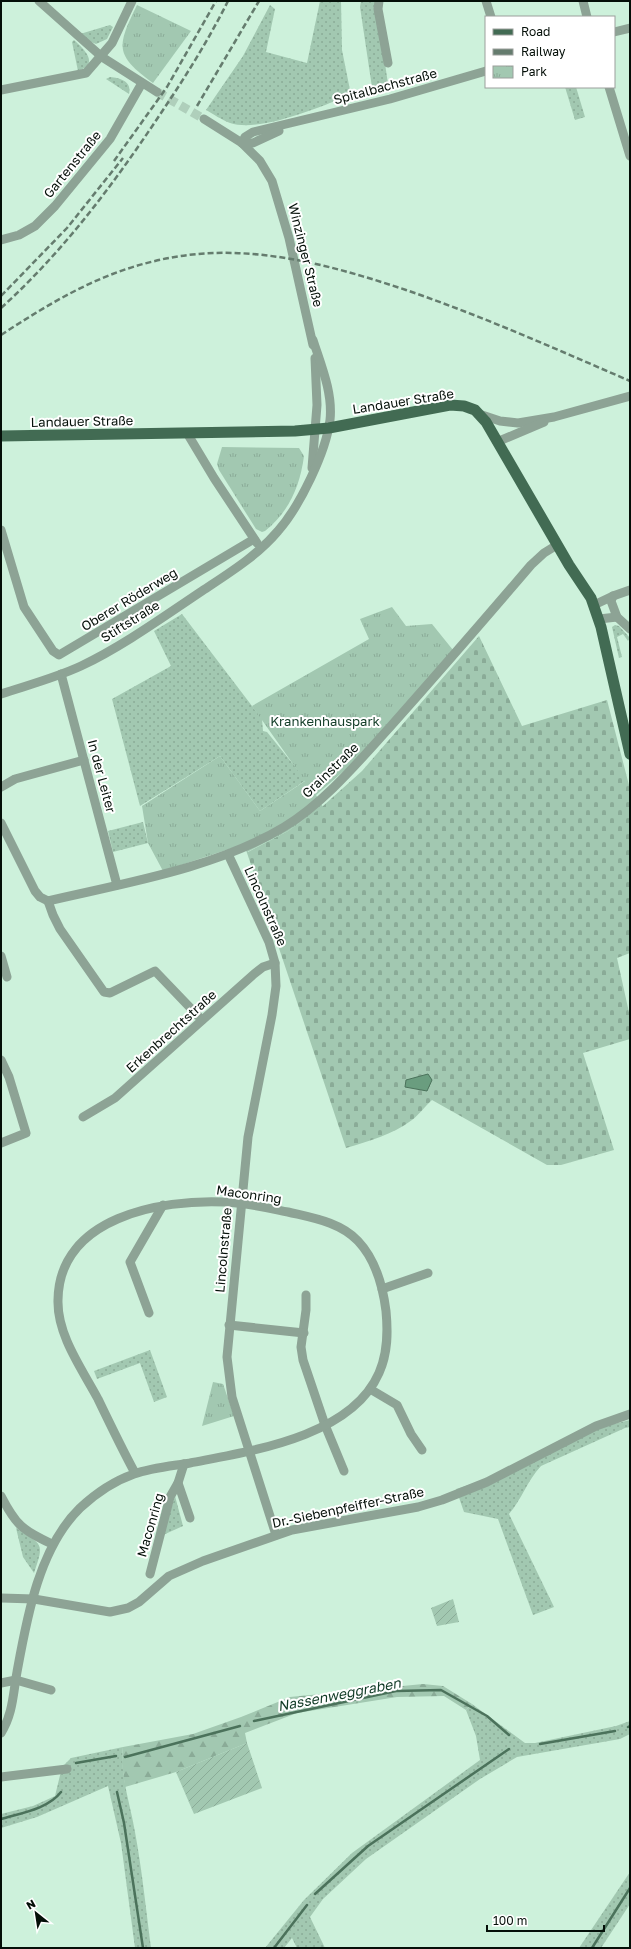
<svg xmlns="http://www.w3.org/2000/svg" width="631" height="1949" viewBox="0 0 631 1949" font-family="'Golos Text',sans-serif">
	<defs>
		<pattern id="grass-dots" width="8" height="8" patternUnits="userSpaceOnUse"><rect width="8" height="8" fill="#a2c8b1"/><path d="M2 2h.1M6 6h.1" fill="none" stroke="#8aab97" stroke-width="1.8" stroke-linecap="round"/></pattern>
		<pattern id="forest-firs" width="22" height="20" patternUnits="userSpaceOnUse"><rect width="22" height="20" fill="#a2c8b1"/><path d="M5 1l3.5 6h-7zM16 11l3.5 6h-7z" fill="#8aab97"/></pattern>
		<pattern id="cemetery-stones" width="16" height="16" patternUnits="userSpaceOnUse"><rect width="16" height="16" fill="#a2c8b1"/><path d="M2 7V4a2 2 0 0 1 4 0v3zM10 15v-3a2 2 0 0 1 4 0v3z" fill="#8aab97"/></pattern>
		<pattern id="park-tufts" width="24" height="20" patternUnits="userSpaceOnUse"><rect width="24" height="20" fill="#a2c8b1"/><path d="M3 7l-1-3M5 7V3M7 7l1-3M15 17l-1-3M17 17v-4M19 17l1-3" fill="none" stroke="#8aab97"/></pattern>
		<pattern id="garden-furrows" width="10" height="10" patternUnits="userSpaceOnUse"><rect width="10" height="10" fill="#a2c8b1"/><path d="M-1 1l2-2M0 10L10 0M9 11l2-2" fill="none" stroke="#8aab97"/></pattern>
	</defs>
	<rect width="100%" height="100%" fill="#cdf1db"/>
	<g fill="url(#grass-dots)">
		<path d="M320 1H341L342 50 351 95C321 106 261 133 230 123 222 120 213 114 206 110L243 56 270 5 275 9 266 52 307 63Z"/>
		<polygon points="361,1 376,1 389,91 373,94 360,7"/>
		<polygon points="110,25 113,27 107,39 96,44 91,42 80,34"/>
		<path d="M74 40C84 49 100 64 78 71L72 42Z"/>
		<path d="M110 77C120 78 132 81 129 94L106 79Z"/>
		<polygon points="565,87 576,87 585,117 575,120"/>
		<polygon points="182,614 262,719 263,731 267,732 306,780 260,811 220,756 140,806 112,699 171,666 154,631"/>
		<polygon points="615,625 619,626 630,638 628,641 623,634 617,637 622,657 619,658 612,627"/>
		<polygon points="143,822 148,843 113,852 108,831"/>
		<polygon points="150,1350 167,1397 154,1402 140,1363 97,1379 94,1371"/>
		<path d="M630 1420V1427L625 1428 541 1466C527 1481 522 1499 509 1514L554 1607 533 1615 498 1519 464 1512 456 1489 518 1469 601 1427Z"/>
		<polygon points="175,1496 183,1526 163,1535"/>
		<path d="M16 1528C42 1545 45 1542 34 1573L23 1557Z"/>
		<polygon points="472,1704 525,1743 535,1743 616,1726 630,1721 630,1734 620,1739 517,1757 480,1779 366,1859 323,1899 310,1917 325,1948 297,1948 292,1938 284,1948 265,1948 304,1900 352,1853 480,1760 476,1736 466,1710"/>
		<path d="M123 1747C120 1776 130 1803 135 1832 142 1870 146 1909 151 1948H135L121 1843 108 1786 37 1817 1 1828V1814L33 1806 55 1796 62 1767 71 1758Z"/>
		<polygon points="630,1872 630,1904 601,1948 579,1948"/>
	</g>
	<polygon fill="url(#forest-firs)" points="423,1684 443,1686 472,1704 466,1710 444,1696 397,1697 297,1713 245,1733 247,1743 176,1772 125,1787 122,1763 123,1747 193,1734 241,1717 290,1697"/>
	<path fill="url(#cemetery-stones)" d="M479 636 522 726 607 700 630 789V953L617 958 630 1017V1039L583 1053 614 1150 561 1165H547L432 1100C425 1106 419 1115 412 1120 392 1135 369 1141 346 1148L244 844 248 852 288 831 323 806 362 771Z"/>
	<g fill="url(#park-tufts)">
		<path d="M137 5 191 31 153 83C114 55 117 46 137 5Z"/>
		<path d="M222 447 299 448 304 456C300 486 289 512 265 531L262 532 256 529 219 470 217 464Z"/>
		<polygon points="392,607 406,626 432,624 453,650 353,763 316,795 323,807 288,831 247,852 244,844 163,871 148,843 142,806 220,756 260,811 305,781 252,706 369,639 360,619"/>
		<polygon points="213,1382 223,1384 234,1416 202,1426"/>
	</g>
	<g fill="url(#garden-furrows)">
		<polygon points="453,1599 459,1622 437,1626 431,1608"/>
		<polygon points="247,1743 262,1788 194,1814 176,1772"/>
	</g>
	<polygon fill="#6a9d7f" stroke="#4b725b" points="428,1074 432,1080 427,1091 405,1087 406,1080"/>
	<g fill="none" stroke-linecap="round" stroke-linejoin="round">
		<g stroke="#4b725b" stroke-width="2.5">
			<polyline points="254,1721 396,1691 441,1690 487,1716 509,1735"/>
			<polyline points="628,1727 630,1726"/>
			<polyline points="540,1744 615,1731"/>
			<polyline points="125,1757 240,1726"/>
			<polyline points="76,1763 116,1756"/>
			<polyline points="117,1792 124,1823 143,1948"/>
			<path d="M1 1819C21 1813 48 1809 61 1792"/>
			<polyline points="315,1894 368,1846 509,1749"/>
			<polyline points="274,1948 307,1905"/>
			<polyline points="592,1948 630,1888"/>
		</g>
		<polyline stroke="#afcfbb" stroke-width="9" stroke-dasharray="9 4.5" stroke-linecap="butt" points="157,92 204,119"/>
		<g stroke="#8da395" stroke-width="9">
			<polyline points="39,1 102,57 157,92"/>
			<polyline points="379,1 378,9 388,63"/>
			<polyline points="486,1 491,17"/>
			<polyline points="583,1 587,17"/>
			<polyline points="614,32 630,28"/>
			<polyline points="609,87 630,156"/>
			<polyline points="1,90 86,73 112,43 132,1"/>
			<polyline points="204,119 242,143 260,161 272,181 289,238 313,345"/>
			<polyline points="242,143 245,137 253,132 390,99 486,71"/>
			<polyline points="242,143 253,143 279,131"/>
			<polyline points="1,240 19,235 35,226 55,206 110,139 142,83"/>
			<polyline points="479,414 500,421 518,423 554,417 630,396"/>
			<polyline points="187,433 214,478 257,543"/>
			<polyline points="497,442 544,422"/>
			<polyline points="312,468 317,405 315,358"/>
			<polyline points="1,530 24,607 53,651 59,655 254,539"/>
			<polyline points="613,596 611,601 617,617 630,629"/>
			<polyline points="594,605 613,596 630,590"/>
			<polyline points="599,619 617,617"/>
			<polyline points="61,674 117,885"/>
			<path d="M1 694C28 685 55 678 81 666 123 646 163 617 202 591 229 573 257 556 278 531 300 506 326 452 330 420 333 393 321 365 313 340"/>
			<polyline points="1,787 15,779 84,760"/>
			<polyline points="1,823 35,891 40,897 48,901"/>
			<polyline points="228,854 269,942 275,963 276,986 272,1015 248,1137 227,1357 232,1397 276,1535"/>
			<path d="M48 901C125 883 216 868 284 827 324 803 359 761 390 727 438 673 484 620 531 565L544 553 557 545"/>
			<polyline points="48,901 53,915 60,929 104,992 110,993 155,971 202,1020"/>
			<polyline points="1,956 7,977"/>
			<polyline points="1,1060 9,1077 26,1133 1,1143"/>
			<polyline points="83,1117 115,1098 254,974 263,967 275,963"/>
			<polyline points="382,1289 428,1273"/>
			<polyline points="306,1295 306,1310 301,1347 303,1360 325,1425 344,1471"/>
			<polyline points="149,1313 130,1262 163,1205"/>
			<polyline points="229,1325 304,1333"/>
			<polyline points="370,1389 397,1405 411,1434 422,1450"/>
			<polyline points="178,1483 190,1518"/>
			<path d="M1 1496C16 1525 22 1530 52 1544"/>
			<polyline points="150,1574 170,1497 178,1483 184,1464"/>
			<polyline points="1,1598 34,1599 110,1612 128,1608 139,1602 169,1576 203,1561 292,1530 418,1507 442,1500 487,1482 596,1426 630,1414"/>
			<polyline points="1,1683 16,1680 51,1690"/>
			<path d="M1 1733C13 1714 13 1694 17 1672 27 1617 39 1548 80 1508 95 1494 114 1481 134 1474 151 1468 172 1466 190 1463 251 1451 351 1437 379 1373 388 1353 388 1332 386 1311 383 1287 375 1259 358 1241 340 1222 313 1218 288 1212 268 1208 247 1203 225 1202 161 1199 59 1217 58 1300 57 1335 82 1369 98 1399 110 1424 122 1449 135 1473"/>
			<polyline points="1,1777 67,1769"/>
		</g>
		<polyline stroke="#426b53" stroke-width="11" points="1,436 295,431 329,428 450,405 464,406 475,410 486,422 569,565 591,598 601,627 630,754"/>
		<g stroke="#657c6e" stroke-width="2.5" stroke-dasharray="6 3" stroke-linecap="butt">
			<polyline points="197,106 259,1"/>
			<polyline points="114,161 167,87 216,1"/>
			<polyline points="1,296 67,228 123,158"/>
			<path d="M1 308C63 252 113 185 159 116 184 79 208 41 228 1"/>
			<path d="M1 335C50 303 98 274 155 261 240 240 325 263 406 290 482 316 556 349 630 381"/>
		</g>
	</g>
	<g text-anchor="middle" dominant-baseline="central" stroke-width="4" stroke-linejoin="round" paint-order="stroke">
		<g font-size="13" fill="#040f08" stroke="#fff">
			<text transform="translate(385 86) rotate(-15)">Spitalbachstraße</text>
			<text transform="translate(72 164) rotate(-51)">Gartenstraße</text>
			<text transform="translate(306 255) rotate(76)">Winzinger Straße</text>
			<text transform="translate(403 401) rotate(-9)">Landauer Straße</text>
			<text transform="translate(82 421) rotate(-1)">Landauer Straße</text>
			<text transform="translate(129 599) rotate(-31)">Oberer Röderweg</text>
			<text transform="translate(130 621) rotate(-32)">Stiftstraße</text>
			<text transform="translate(330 770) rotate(-44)">Grainstraße</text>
			<text transform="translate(102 776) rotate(75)">In der Leiter</text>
			<text transform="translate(266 906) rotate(66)">Lincolnstraße</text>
			<text transform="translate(171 1031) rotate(-42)">Erkenbrechtstraße</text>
			<text transform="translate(249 1194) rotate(8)">Maconring</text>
			<text transform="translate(223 1250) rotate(-85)">Lincolnstraße</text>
			<text transform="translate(348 1507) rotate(-12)">Dr.-Siebenpfeiffer-Straße</text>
			<text transform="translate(150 1525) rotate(-74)">Maconring</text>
		</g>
		<g font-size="13" fill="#133d28" stroke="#fff">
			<text x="325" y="721">Krankenhauspark</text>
		</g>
		<g font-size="14" font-style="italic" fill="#113b26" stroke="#fff">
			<text transform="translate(339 1694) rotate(-11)">Nassenweggraben</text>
		</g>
	</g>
	<rect width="631" height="1949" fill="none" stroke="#040f08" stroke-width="4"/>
	<rect x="485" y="16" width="130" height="72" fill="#ffffff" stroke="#9b9f9c"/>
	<rect x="493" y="29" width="20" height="6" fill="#426b53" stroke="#9b9f9c"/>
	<text x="521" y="36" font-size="12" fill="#040f08">Road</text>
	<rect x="493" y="49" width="20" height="6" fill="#657c6e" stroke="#9b9f9c"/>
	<text x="521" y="56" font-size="12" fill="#040f08">Railway</text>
	<rect x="493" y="66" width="20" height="12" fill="url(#park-tufts)" stroke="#9b9f9c"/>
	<text x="521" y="76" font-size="12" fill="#040f08">Park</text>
	<g transform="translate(36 1913) rotate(330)" stroke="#ffffff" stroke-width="3" paint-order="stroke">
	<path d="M0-3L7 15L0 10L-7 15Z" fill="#040f08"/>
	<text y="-6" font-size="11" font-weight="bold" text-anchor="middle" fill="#040f08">N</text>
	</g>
	<path d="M487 1925v6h117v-6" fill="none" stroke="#040f08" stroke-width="2"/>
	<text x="493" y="1925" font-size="12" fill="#040f08" stroke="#ffffff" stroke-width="3" paint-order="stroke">100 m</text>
</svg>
